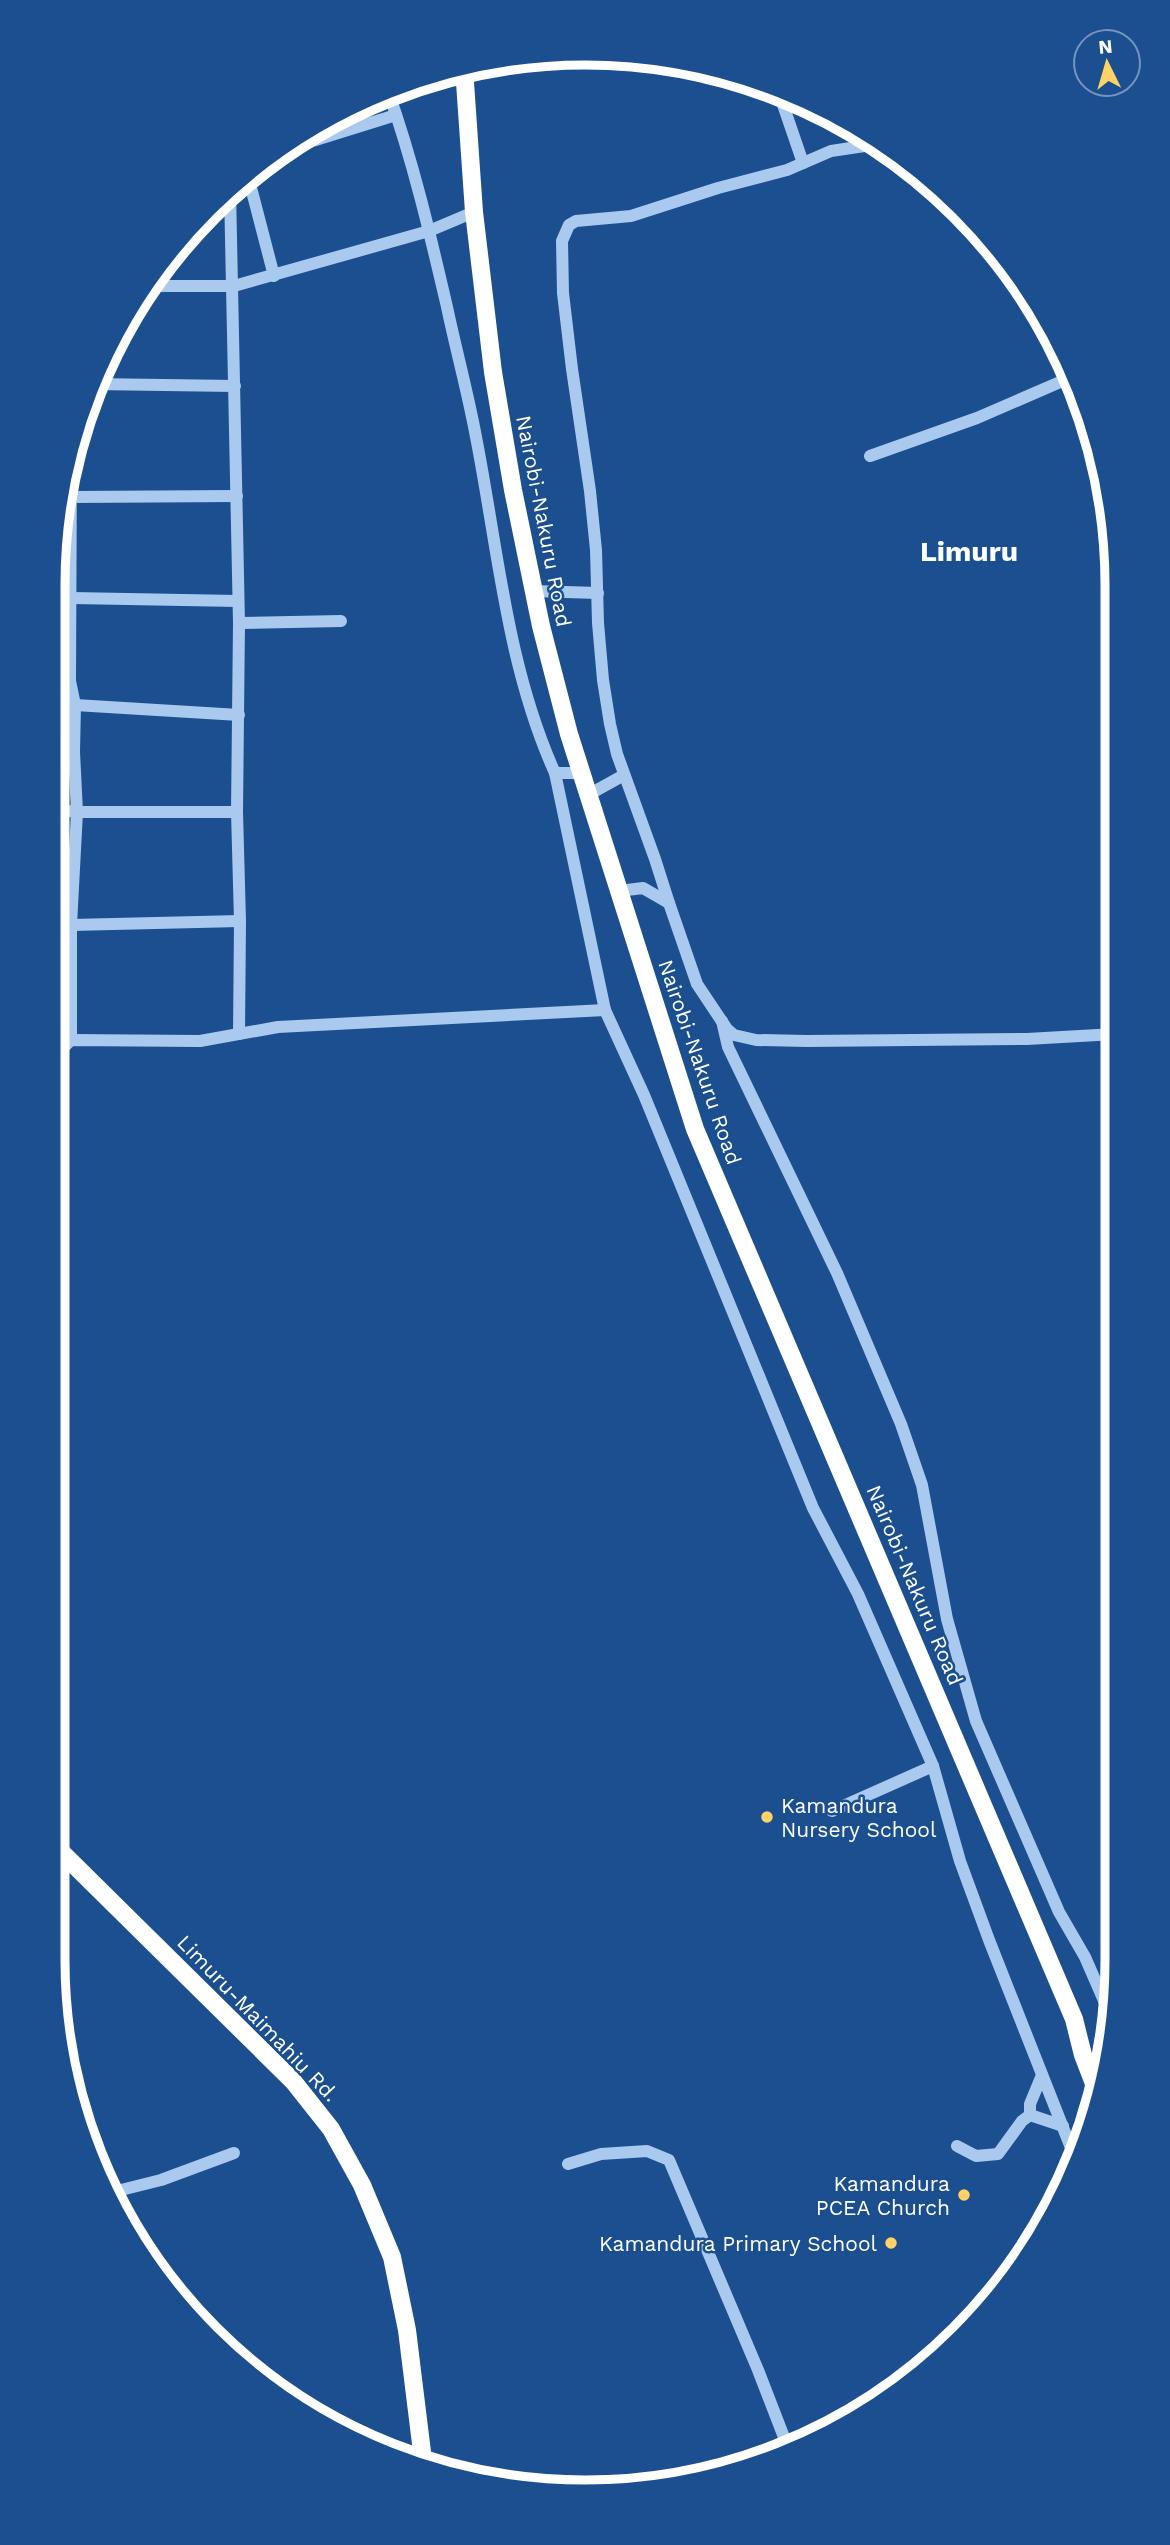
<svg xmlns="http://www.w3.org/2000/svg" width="1170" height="2545" viewBox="0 0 1170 2545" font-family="'Work Sans',sans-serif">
	<rect width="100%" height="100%" fill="#1b4f8f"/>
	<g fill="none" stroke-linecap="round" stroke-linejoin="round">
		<g stroke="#a9c9ee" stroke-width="12">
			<polyline points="778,90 803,163"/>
			<path d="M388 91C413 161 430 234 447 307 456 350 468 393 476 437 498 549 507 667 555 773H581"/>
			<polyline points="277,152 396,115"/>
			<polyline points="248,176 274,276"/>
			<polyline points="230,190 239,623 237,812 240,921 239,1034"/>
			<polyline points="145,286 234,286 429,231 474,212"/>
			<polyline points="92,384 235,386"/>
			<polyline points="71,453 70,681 75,705 74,752 77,812 71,925 71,1040"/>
			<polyline points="870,456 977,418 1074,376"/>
			<polyline points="71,497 237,496"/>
			<polyline points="533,591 598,593"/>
			<polyline points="72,598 238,601"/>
			<polyline points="239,623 341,621"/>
			<polyline points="75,705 239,715"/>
			<polyline points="53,773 74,752"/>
			<polyline points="555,773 605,1010 644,1095 813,1508 858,1594 933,1766 960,1861 989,1940 1077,2163"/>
			<polyline points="588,795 624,775"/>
			<polyline points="53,809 77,812 237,812"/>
			<polyline points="619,891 643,888 669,903 697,984 727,1029 734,1035 756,1040 807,1041 1027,1039 1115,1034"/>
			<polyline points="669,903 655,859 617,754 610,724 603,680 598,623 596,550 590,491 572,369 563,293 562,241 569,225 576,221 631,216 718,188 787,170 831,151 878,144"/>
			<polyline points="71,925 240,921"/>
			<polyline points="722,1021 728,1047 837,1273 901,1424 922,1485 947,1619 976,1721 1059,1912 1085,1957 1112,2019"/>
			<polyline points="53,1058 71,1040 200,1041 278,1027 605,1010"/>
			<polyline points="832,1811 933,1766"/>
			<polyline points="1030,2115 1030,2104 1042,2075"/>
			<polyline points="957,2146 976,2156 998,2154 1022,2121 1030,2115 1063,2126"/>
			<polyline points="568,2164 601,2154 647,2151 669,2160 758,2370 787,2445"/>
			<polyline points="109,2193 161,2180 234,2153"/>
		</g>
		<g stroke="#fff" stroke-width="18">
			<polyline points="464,68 474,212 493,372 513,490 541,626 569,734 695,1129 1074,2019 1083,2055 1098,2094"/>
			<polyline points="53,1844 293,2081 331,2129 362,2185 392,2257 407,2330 423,2460"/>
		</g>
	</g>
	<g fill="#ffd166" stroke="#1b4f8f" stroke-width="2.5">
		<circle cx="767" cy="1817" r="7"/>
		<circle cx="964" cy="2195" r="7"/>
		<circle cx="891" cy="2243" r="7"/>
	</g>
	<g text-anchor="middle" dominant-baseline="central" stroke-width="5" stroke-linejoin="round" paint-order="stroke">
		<g font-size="21" fill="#fff" stroke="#1b4f8f">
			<text transform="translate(544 521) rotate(79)">Nairobi-Nakuru Road</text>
			<text transform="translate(700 1062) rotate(71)">Nairobi-Nakuru Road</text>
			<text transform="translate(915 1585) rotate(67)">Nairobi-Nakuru Road</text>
			<text transform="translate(258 2018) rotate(46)">Limuru-Maimahiu Rd.</text>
		</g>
		<g font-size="21" fill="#fff" stroke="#1b4f8f" text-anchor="end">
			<text x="781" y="1805" text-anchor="start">Kamandura<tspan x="781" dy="24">Nursery School</tspan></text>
			<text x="950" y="2183">Kamandura<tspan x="950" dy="24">PCEA Church</tspan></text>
			<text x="877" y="2243">Kamandura Primary School</text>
		</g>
		<g font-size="28" font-weight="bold" fill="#fff" stroke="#1b4f8f">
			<text x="969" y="551">Limuru</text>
		</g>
	</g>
	<path d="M0 0H1170V2545H0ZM585 65H585A520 520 0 0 1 1105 585V1960A520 520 0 0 1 585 2480H585A520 520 0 0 1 65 1960V585A520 520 0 0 1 585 65Z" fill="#1b4f8f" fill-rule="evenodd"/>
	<path fill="none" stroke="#fff" stroke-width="9" d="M585 65H585A520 520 0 0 1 1105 585V1960A520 520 0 0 1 585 2480H585A520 520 0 0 1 65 1960V585A520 520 0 0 1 585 65Z"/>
	<g transform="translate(1107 63) rotate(355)"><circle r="33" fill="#1b4f8f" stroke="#7695bc" stroke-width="2"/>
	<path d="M0-5L12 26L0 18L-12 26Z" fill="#ffd166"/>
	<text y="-10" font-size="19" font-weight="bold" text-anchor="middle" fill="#ffffff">N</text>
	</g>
</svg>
